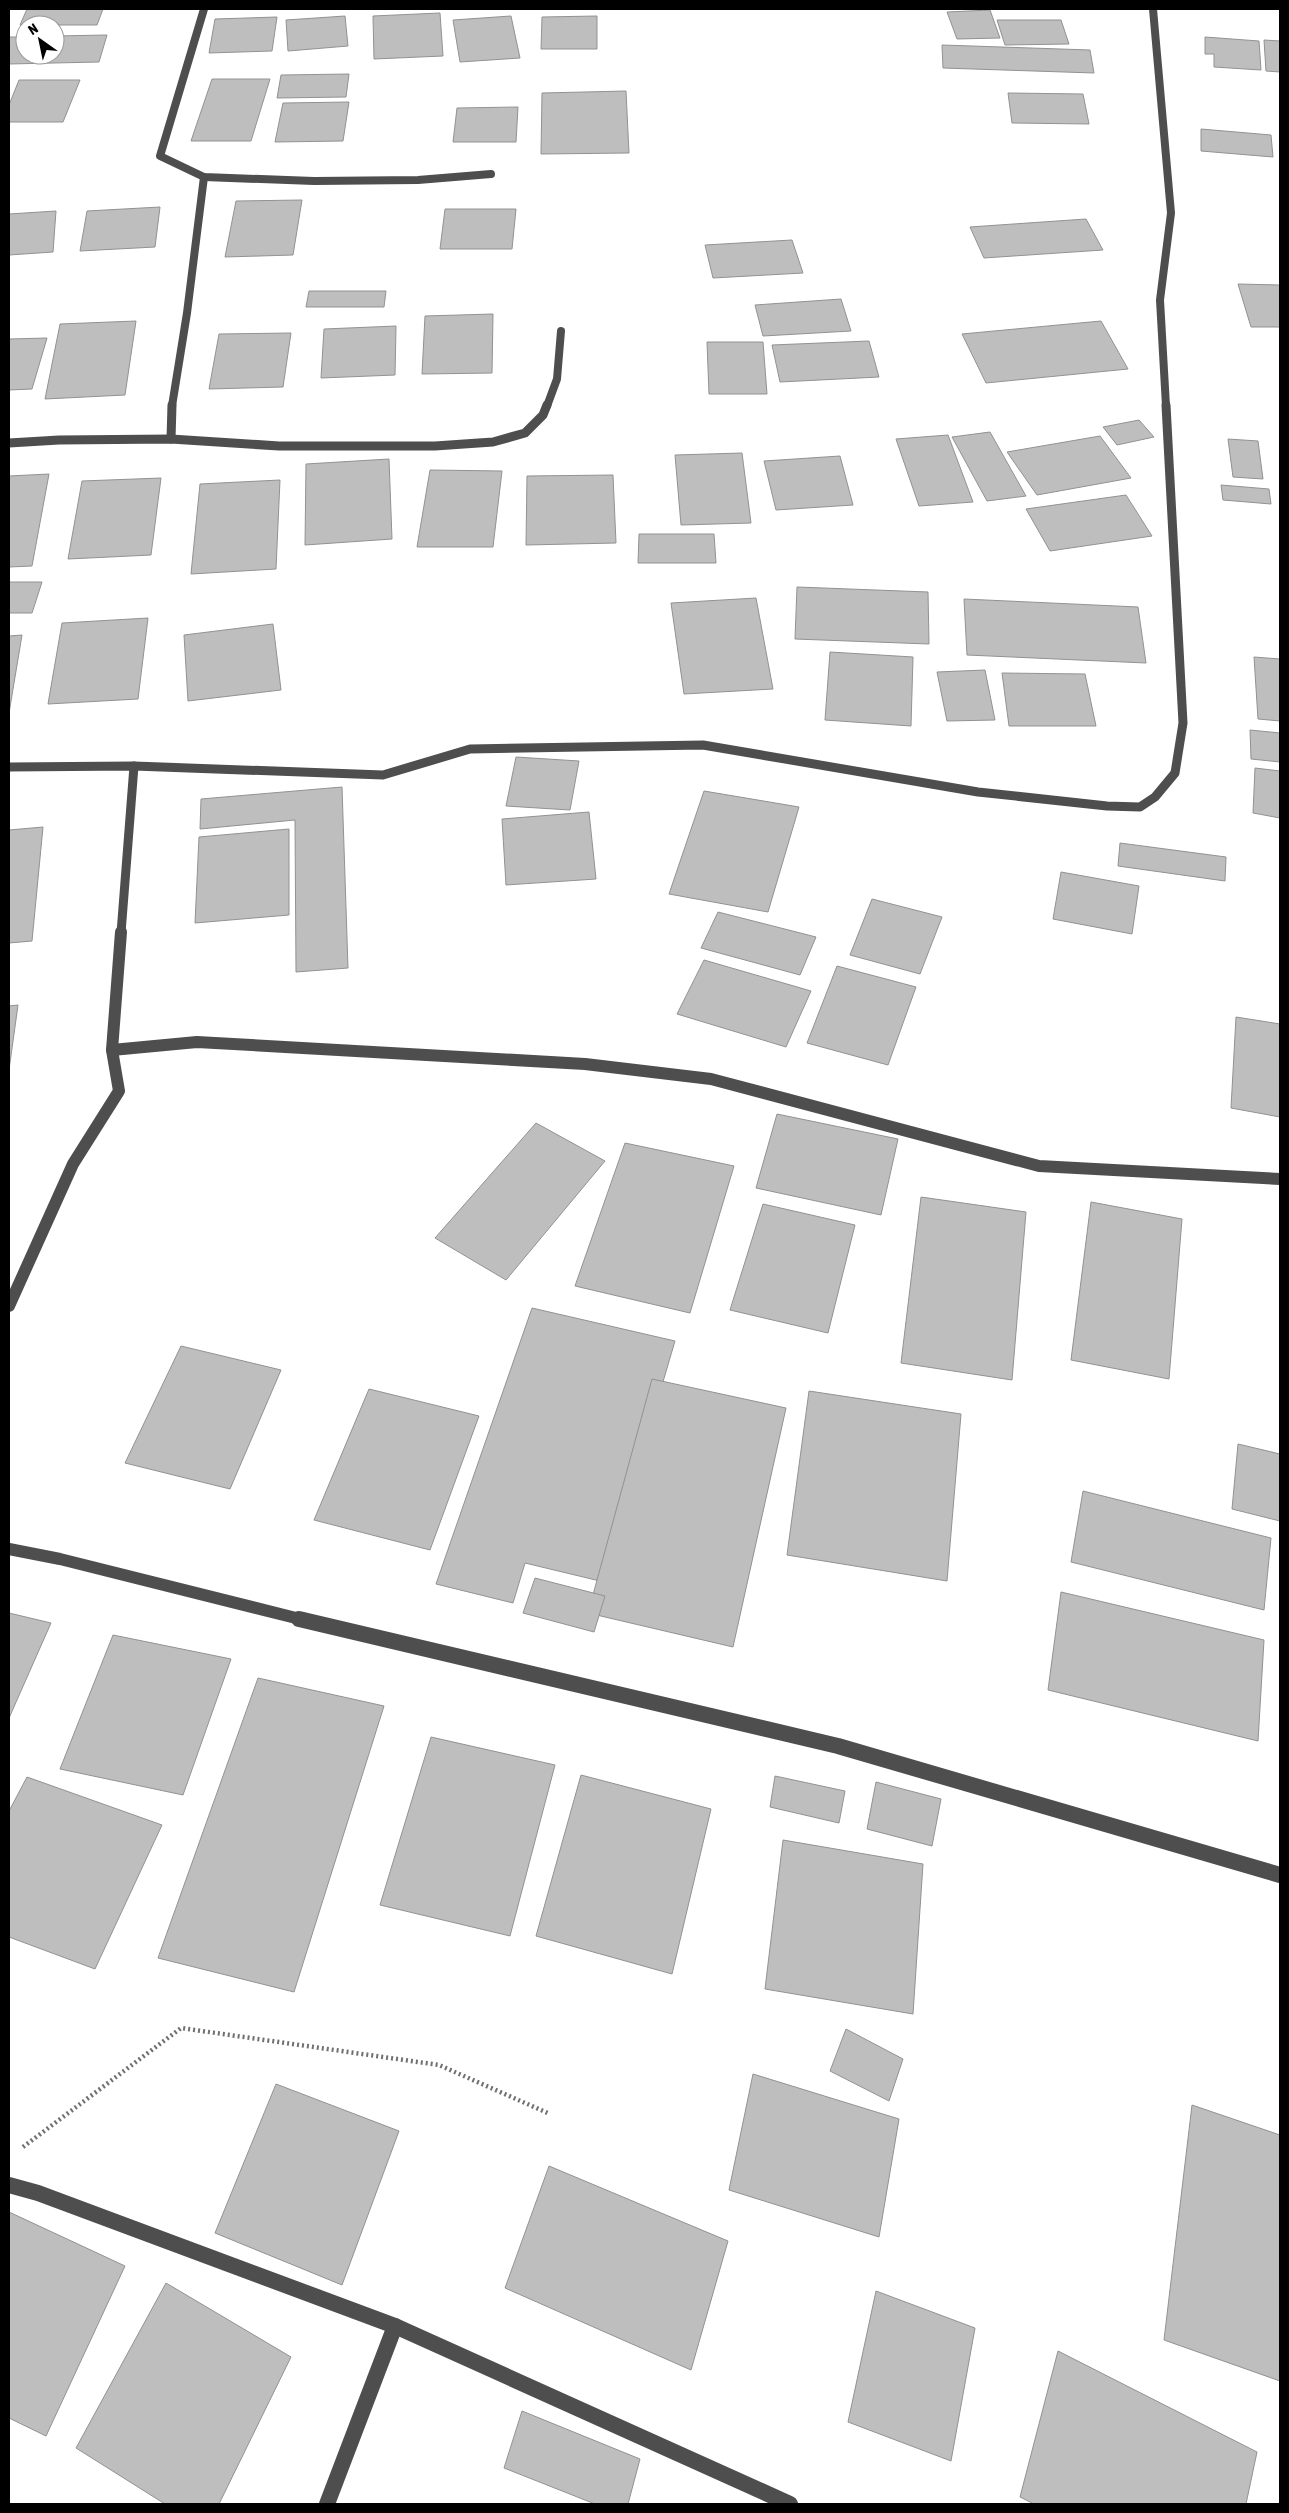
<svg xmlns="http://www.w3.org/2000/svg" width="1289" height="2513" viewBox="0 0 1289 2513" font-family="'Asap Condensed',sans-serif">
	<rect width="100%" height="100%" fill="#fff"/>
	<g fill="#bebebe" stroke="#929292">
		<polygon points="27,9 103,9 97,25 20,25"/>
		<polygon points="990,10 1000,38 957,39 947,12"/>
		<polygon points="440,13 443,56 374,59 373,16"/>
		<polygon points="345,16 348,46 288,51 286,20"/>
		<polygon points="511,16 520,58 460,62 453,20"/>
		<polygon points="597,16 597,49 541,49 542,17"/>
		<polygon points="277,17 272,51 209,53 215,19"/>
		<polygon points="997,20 1061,20 1069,44 1005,45"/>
		<polygon points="107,35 99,62 9,64 9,37 25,37 25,55 55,55 55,36"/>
		<polygon points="1205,37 1259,41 1261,70 1214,67 1214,54 1205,54"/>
		<polygon points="1264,40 1280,41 1280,72 1266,71"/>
		<polygon points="942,45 1090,50 1094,73 943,68"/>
		<polygon points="349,74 346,97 277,98 281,75"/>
		<polygon points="212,79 270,79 251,141 191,141"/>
		<polygon points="19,80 80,80 63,122 9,122 9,105"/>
		<polygon points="626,91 629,153 541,154 542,93"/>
		<polygon points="1008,93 1083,94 1089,124 1012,123"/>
		<polygon points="349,102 343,141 275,142 283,103"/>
		<polygon points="518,107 516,142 453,142 457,108"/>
		<polygon points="1201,129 1271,135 1273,157 1201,151"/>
		<polygon points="302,200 293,255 225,257 236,201"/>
		<polygon points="160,207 155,247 80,251 87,211"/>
		<polygon points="445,209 516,209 512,249 440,249"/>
		<polygon points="56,211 53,252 9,255 9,214"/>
		<polygon points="1086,219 1103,250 984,258 970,227"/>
		<polygon points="792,240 803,273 713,278 705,245"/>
		<polygon points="1238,284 1280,285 1280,327 1251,327"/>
		<polygon points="309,291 386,291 384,307 306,307"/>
		<polygon points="841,299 851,331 763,336 755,305"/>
		<polygon points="493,314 492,373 422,374 425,316"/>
		<polygon points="136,321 125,395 45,399 60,324"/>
		<polygon points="1101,321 1128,369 986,383 962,334"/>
		<polygon points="396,326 395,375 321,378 324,329"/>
		<polygon points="291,333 283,387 209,389 219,334"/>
		<polygon points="47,338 32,389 9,390 9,339"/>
		<polygon points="869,341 879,377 780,382 772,345"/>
		<polygon points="707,342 763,342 767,394 709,394"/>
		<polygon points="1139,420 1154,437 1117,445 1103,427"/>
		<polygon points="990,432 1026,496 987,501 952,437"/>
		<polygon points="948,435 973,502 919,506 896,439"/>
		<polygon points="1100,436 1131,478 1037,495 1007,452"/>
		<polygon points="1228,439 1258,441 1263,479 1233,477"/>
		<polygon points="742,453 751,523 681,525 675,455"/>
		<polygon points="840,456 853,505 776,510 764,461"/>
		<polygon points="389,459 392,539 305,545 306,464"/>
		<polygon points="430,470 502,471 493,547 417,547"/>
		<polygon points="49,474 32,566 9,567 9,476"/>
		<polygon points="613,475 616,543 526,545 527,476"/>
		<polygon points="161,478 151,555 68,559 82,481"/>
		<polygon points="280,480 276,569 191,574 200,484"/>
		<polygon points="1221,485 1269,489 1271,504 1223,500"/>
		<polygon points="1126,495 1152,536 1050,551 1026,509"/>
		<polygon points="639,534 714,534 716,563 638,563"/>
		<polygon points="9,582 42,582 32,613 9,613"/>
		<polygon points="797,587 928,592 929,644 795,639"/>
		<polygon points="756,598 773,689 684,694 671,603"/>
		<polygon points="964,599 1138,607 1146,663 967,655"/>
		<polygon points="148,618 138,699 48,704 62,623"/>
		<polygon points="273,624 281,690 188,701 184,635"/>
		<polygon points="22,635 9,713 9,636"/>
		<polygon points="830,652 913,657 911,726 825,720"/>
		<polygon points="1254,657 1280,659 1280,721 1258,719"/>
		<polygon points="985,670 995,720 947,721 937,672"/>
		<polygon points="1002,673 1085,674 1096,726 1009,726"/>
		<polygon points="1250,730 1280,733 1280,762 1251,759"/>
		<polygon points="516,757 579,761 570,810 506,806"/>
		<polygon points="1255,768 1280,771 1280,818 1253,813"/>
		<polygon points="342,787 348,968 296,972 295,820 200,829 201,799"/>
		<polygon points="704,791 799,807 768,912 669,894"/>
		<polygon points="589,812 596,879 506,885 502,819"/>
		<polygon points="43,827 32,941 9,943 9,830"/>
		<polygon points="289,829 289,915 195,923 199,837"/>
		<polygon points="1120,843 1226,857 1225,881 1118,866"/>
		<polygon points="1061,872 1139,886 1132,934 1053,919"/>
		<polygon points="872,899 942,917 920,974 850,955"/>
		<polygon points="718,912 816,937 800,975 701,948"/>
		<polygon points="704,960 811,991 786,1047 677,1014"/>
		<polygon points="837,966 916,987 888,1065 807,1043"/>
		<polygon points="18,1005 9,1070 9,1006"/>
		<polygon points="1236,1017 1280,1024 1280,1117 1231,1108"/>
		<polygon points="777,1114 898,1139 881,1215 756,1188"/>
		<polygon points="536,1123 605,1161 506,1280 435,1238"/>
		<polygon points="625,1143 734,1166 690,1313 575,1286"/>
		<polygon points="921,1197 1026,1212 1012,1380 901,1363"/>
		<polygon points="1091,1202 1182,1219 1169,1379 1071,1360"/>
		<polygon points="763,1204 855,1225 828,1333 730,1310"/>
		<polygon points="532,1308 675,1341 604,1582 525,1563 513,1603 436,1584"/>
		<polygon points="181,1346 281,1370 230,1489 125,1463"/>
		<polygon points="652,1379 786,1408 733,1647 588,1613"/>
		<polygon points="369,1389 479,1416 430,1550 314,1520"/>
		<polygon points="809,1391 961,1414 947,1581 787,1555"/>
		<polygon points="1238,1444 1280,1454 1280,1521 1232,1509"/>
		<polygon points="1083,1491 1271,1538 1264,1610 1071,1562"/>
		<polygon points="535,1578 605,1596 594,1632 523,1613"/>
		<polygon points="1061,1592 1264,1640 1258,1741 1048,1690"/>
		<polygon points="9,1613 51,1623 9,1718"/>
		<polygon points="113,1635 231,1659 183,1795 60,1769"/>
		<polygon points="258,1678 384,1706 294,1992 158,1958"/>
		<polygon points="431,1737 555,1765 510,1936 380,1905"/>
		<polygon points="581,1775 711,1809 672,1974 536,1936"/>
		<polygon points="775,1776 845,1791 839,1823 770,1807"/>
		<polygon points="27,1777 162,1825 95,1969 9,1937 9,1811"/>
		<polygon points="876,1782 941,1799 932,1846 867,1829"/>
		<polygon points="783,1840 923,1864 913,2014 765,1989"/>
		<polygon points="846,2029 903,2059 889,2101 830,2071"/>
		<polygon points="753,2074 899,2119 879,2237 729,2190"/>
		<polygon points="276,2084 399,2131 342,2285 215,2233"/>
		<polygon points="1192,2105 1280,2135 1280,2381 1164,2340"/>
		<polygon points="549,2166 728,2241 691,2370 505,2288"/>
		<polygon points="9,2212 125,2266 46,2436 9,2418"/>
		<polygon points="166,2283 291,2357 219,2504 165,2504 76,2448"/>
		<polygon points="876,2291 975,2328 951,2461 848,2422"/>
		<polygon points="1058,2351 1257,2452 1246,2504 1034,2504 1020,2497"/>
		<polygon points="522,2411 640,2459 628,2504 595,2504 504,2468"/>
	</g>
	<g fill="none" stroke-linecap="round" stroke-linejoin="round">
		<polyline stroke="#707070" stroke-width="4.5" stroke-dasharray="2 3" stroke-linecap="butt" points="23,2147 181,2028 439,2065 550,2114"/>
		<g stroke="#4e4e4e" stroke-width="8">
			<polyline points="204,9 160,156 204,177 314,181 418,180 491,174"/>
			<polyline points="1153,9 1171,213 1160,300 1166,406"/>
			<polyline points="172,406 187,313 204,177"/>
			<polyline points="547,406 557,379 561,331"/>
		</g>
		<g stroke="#4e4e4e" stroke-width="9">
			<polyline points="171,439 172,405"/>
			<polyline points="9,443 59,440 171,439 279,446 435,446 493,442 525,433 543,415 547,405"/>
			<polyline points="9,767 134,766 383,775 470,749 703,745 978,792 1107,806 1140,807 1155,797 1175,773 1183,723 1166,405"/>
			<polyline points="121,933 134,766"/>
		</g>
		<g stroke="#4e4e4e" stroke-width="12">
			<polyline points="112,1050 197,1042 585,1064 711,1079 1039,1166 1280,1179"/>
			<polyline points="9,1306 73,1164 119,1091 112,1050 121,932"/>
			<polyline points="9,1549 60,1559 304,1620"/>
		</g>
		<g stroke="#4e4e4e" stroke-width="16">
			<polyline points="299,1619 838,1746 1280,1875"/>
			<polyline points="9,2185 38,2193 395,2326"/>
			<polyline points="327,2504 395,2326 790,2504"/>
		</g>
	</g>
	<rect width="1289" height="2513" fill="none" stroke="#000000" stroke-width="20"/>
	<g transform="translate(40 40) rotate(327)"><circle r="24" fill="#ffffff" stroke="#999999"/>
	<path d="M0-4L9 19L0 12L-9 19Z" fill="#000000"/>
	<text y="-8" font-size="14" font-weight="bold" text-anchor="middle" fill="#000000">N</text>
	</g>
</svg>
